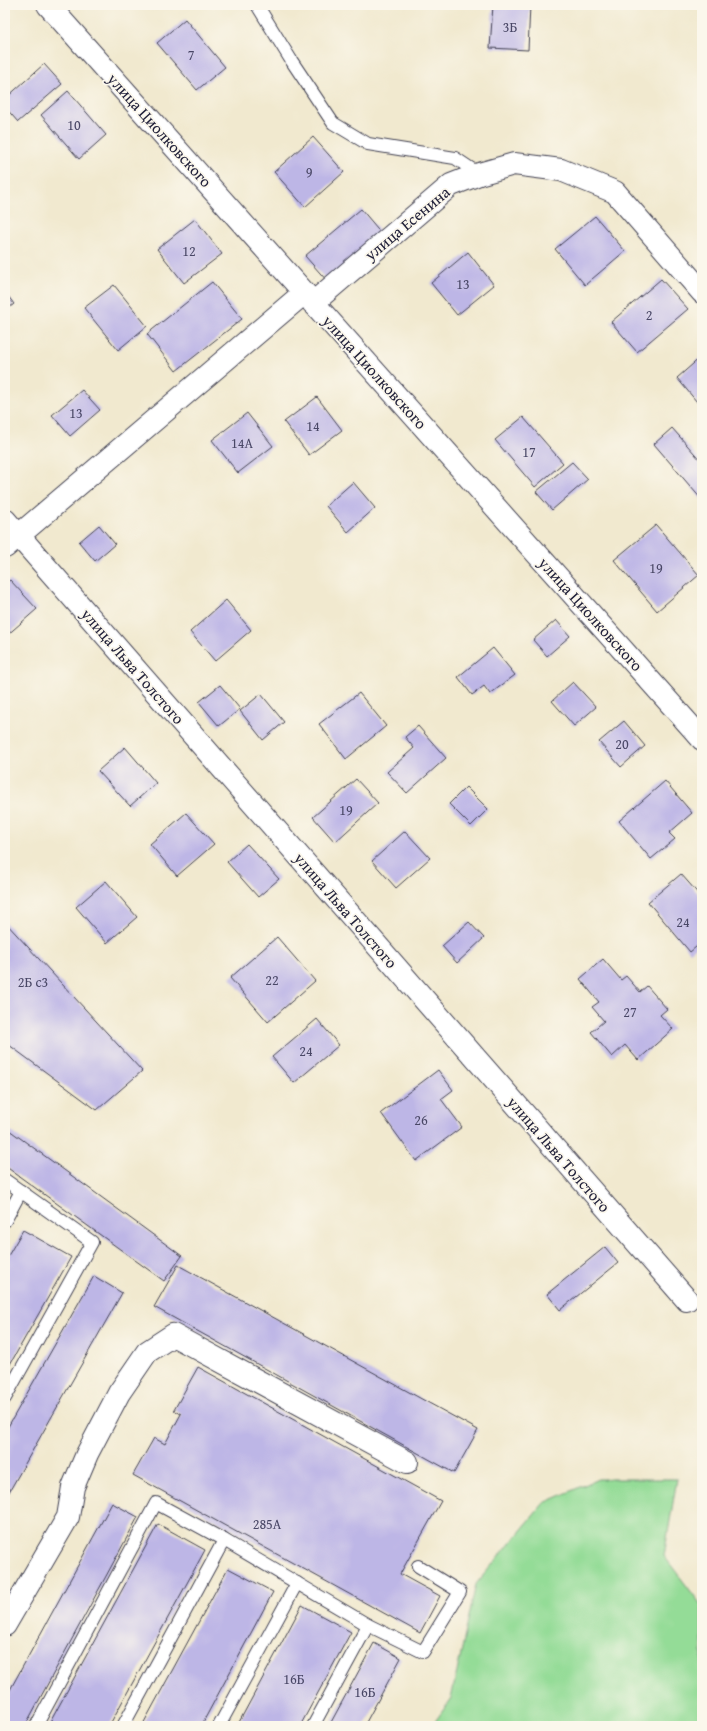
<svg xmlns="http://www.w3.org/2000/svg" width="707" height="1731" viewBox="0 0 707 1731" font-family="'Gentium Book Plus',serif">
	<rect width="100%" height="100%" fill="#fbf7ec"/>
	<filter id="ink" filterUnits="userSpaceOnUse"><feTurbulence type="fractalNoise" baseFrequency=".025" numOctaves="2"/><feDisplacementMap in="SourceGraphic" scale="8" xChannelSelector="R" yChannelSelector="G"/><feConvolveMatrix kernelMatrix="1 2 1 2 8 2 1 2 1" color-interpolation-filters="sRGB"/></filter>
	<filter id="wash" filterUnits="userSpaceOnUse"><feTurbulence type="fractalNoise" baseFrequency=".012" numOctaves="4" result="noise"/><feDisplacementMap in="SourceGraphic" scale="16" xChannelSelector="R" yChannelSelector="G"/><feGaussianBlur stdDeviation="0.9" result="paint"/><feColorMatrix in="noise" values="0 0 0 0 0 0 0 0 0 0 0 0 0 0 0 0 0 1.4 0 .05"/><feComposite in="paint" operator="in"/></filter>
	<g filter="url(#wash)">
		<rect width="100%" height="100%" fill="#f1e9cf"/>
		<polygon fill="#94dc97" stroke="#5b7f69" points="598,1479 677,1479 664,1556 702,1606 702,1726 432,1726 451,1699 476,1584 544,1503"/>
		<g id="blocks">
			<g fill="#bdb6e6">
				<polygon points="493,5 530,5 528,50 490,48"/>
				<polygon points="185,19 225,67 197,90 157,43"/>
				<polygon points="44,64 62,84 18,122 5,107 5,99"/>
				<polygon points="68,91 106,135 79,159 41,115"/>
				<polygon points="313,137 344,172 305,207 274,172"/>
				<polygon points="361,209 383,235 328,282 305,256"/>
				<polygon points="595,216 625,251 585,285 555,249"/>
				<polygon points="195,219 222,254 184,283 157,249"/>
				<polygon points="468,252 494,285 457,315 431,283"/>
				<polygon points="661,279 688,309 637,352 611,322"/>
				<polygon points="212,282 242,319 176,371 147,334"/>
				<polygon points="114,285 147,326 118,350 84,308"/>
				<polygon points="5,292 14,304 5,311"/>
				<polygon points="702,356 702,408 677,378"/>
				<polygon points="82,390 100,410 70,436 52,415"/>
				<polygon points="317,397 342,430 309,455 284,422"/>
				<polygon points="247,413 273,446 238,473 212,440"/>
				<polygon points="523,417 563,463 535,487 495,440"/>
				<polygon points="672,428 702,462 702,500 654,444"/>
				<polygon points="572,462 588,479 552,510 536,492"/>
				<polygon points="353,482 375,508 348,532 326,506"/>
				<polygon points="99,525 115,544 95,561 79,542"/>
				<polygon points="656,525 699,575 657,611 614,560"/>
				<polygon points="10,580 37,609 5,637 5,584"/>
				<polygon points="226,600 251,630 215,661 190,632"/>
				<polygon points="556,620 570,636 547,656 533,640"/>
				<polygon points="493,648 515,675 490,694 484,686 472,695 458,677"/>
				<polygon points="573,682 596,707 574,726 552,701"/>
				<polygon points="220,685 240,709 219,726 199,702"/>
				<polygon points="359,693 386,726 346,759 319,724"/>
				<polygon points="261,694 284,722 263,740 240,711"/>
				<polygon points="624,721 645,746 621,767 599,742"/>
				<polygon points="418,726 446,758 407,793 387,772 414,748 405,737"/>
				<polygon points="125,747 156,783 130,806 98,771"/>
				<polygon points="356,779 378,803 335,842 313,817"/>
				<polygon points="665,781 692,813 669,833 675,839 651,859 619,821"/>
				<polygon points="466,787 488,809 471,826 449,804"/>
				<polygon points="186,813 214,844 177,876 150,844"/>
				<polygon points="405,831 430,858 396,888 372,861"/>
				<polygon points="247,844 279,879 258,897 227,862"/>
				<polygon points="681,874 702,898 702,942 690,952 648,902"/>
				<polygon points="106,881 137,917 107,943 76,907"/>
				<polygon points="5,922 142,1071 97,1110 5,1042"/>
				<polygon points="469,922 484,938 457,963 442,946"/>
				<polygon points="277,937 315,981 268,1022 230,978"/>
				<polygon points="603,959 621,980 626,976 640,992 647,986 667,1009 660,1015 673,1029 638,1060 625,1045 612,1057 591,1032 604,1021 592,1007 599,1002 580,979"/>
				<polygon points="317,1019 339,1045 294,1083 272,1057"/>
				<polygon points="438,1070 453,1090 441,1099 462,1127 416,1161 381,1113"/>
				<polygon points="5,1127 182,1256 164,1281 5,1166"/>
				<polygon points="23,1230 71,1257 5,1373 5,1261"/>
				<polygon points="605,1247 618,1263 560,1310 547,1294"/>
				<polygon points="178,1265 478,1430 454,1473 154,1307"/>
				<polygon points="94,1276 122,1293 5,1499 5,1432"/>
				<polygon points="198,1367 441,1501 400,1574 440,1596 420,1633 133,1475 154,1438 165,1444 181,1414 174,1410"/>
				<polygon points="112,1503 138,1517 25,1726 5,1726 5,1699"/>
				<polygon points="158,1524 205,1550 109,1726 48,1726"/>
				<polygon points="228,1568 273,1592 201,1726 142,1726"/>
				<polygon points="302,1605 351,1632 300,1726 237,1726"/>
				<polygon points="374,1643 401,1658 364,1726 329,1726"/>
			</g>
		</g>
	</g>
	<g filter="url(#ink)">
		<use href="#blocks" fill-opacity="0" stroke="#414051" stroke-width="1"/>
		<g fill="none" stroke-linecap="round" stroke-linejoin="round">
			<g stroke="#414051" stroke-width="14">
				<g id="lane">
					<polyline points="257,5 291,60 333,123 368,144 455,158 479,174"/>
					<polyline points="5,1180 92,1242 5,1398"/>
					<polyline points="5,1221 21,1191"/>
					<polyline points="36,1726 156,1503 224,1540 368,1625 423,1652 460,1592 418,1566"/>
					<polyline points="123,1726 224,1540"/>
					<polyline points="219,1726 297,1583"/>
					<polyline points="313,1726 368,1625"/>
				</g>
			</g>
			<g stroke="#414051" stroke-width="24">
				<g id="street">
					<polyline points="48,5 702,739"/>
					<polyline points="313,303 451,185 479,174 514,164 561,170 615,192 702,292"/>
					<polyline points="5,520 687,1300"/>
					<polyline points="5,547 304,293"/>
					<polyline points="5,1625 68,1517 73,1487 87,1454 119,1393 147,1352 173,1335 407,1462"/>
				</g>
			</g>
			<use href="#lane" stroke="#fff" stroke-width="12"/>
			<use href="#street" stroke="#fff" stroke-width="22"/>
		</g>
	</g>
	<g text-anchor="middle" dominant-baseline="central" stroke-width="3.5" stroke-linejoin="round" paint-order="stroke">
		<g font-size="14" fill="#494766">
			<text x="510" y="27">3Б</text>
			<text x="191" y="55">7</text>
			<text x="74" y="125">10</text>
			<text x="309" y="172">9</text>
			<text x="189" y="251">12</text>
			<text x="463" y="284">13</text>
			<text x="649" y="315">2</text>
			<text x="76" y="413">13</text>
			<text x="313" y="426">14</text>
			<text x="242" y="443">14А</text>
			<text x="529" y="452">17</text>
			<text x="656" y="568">19</text>
			<text x="622" y="744">20</text>
			<text x="346" y="810">19</text>
			<text x="683" y="922">24</text>
			<text x="272" y="980">22</text>
			<text x="33" y="982">2Б с3</text>
			<text x="630" y="1012">27</text>
			<text x="306" y="1051">24</text>
			<text x="421" y="1120">26</text>
			<text x="267" y="1524">285А</text>
			<text x="294" y="1679">16Б</text>
			<text x="365" y="1692">16Б</text>
		</g>
		<g font-size="16" fill="#22223b" stroke="#fbf7ec">
			<text transform="translate(160 130) rotate(48)">улица Циолковского</text>
			<text transform="translate(407 223) rotate(-40)">улица Есенина</text>
			<text transform="translate(375 372) rotate(48)">улица Циолковского</text>
			<text transform="translate(591 614) rotate(48)">улица Циолковского</text>
			<text transform="translate(133 666) rotate(49)">улица Льва Толстого</text>
			<text transform="translate(346 910) rotate(49)">улица Льва Толстого</text>
			<text transform="translate(559 1154) rotate(49)">улица Льва Толстого</text>
		</g>
	</g>
	<rect width="707" height="1731" fill="none" stroke="#fbf7ec" stroke-width="20"/>
</svg>
